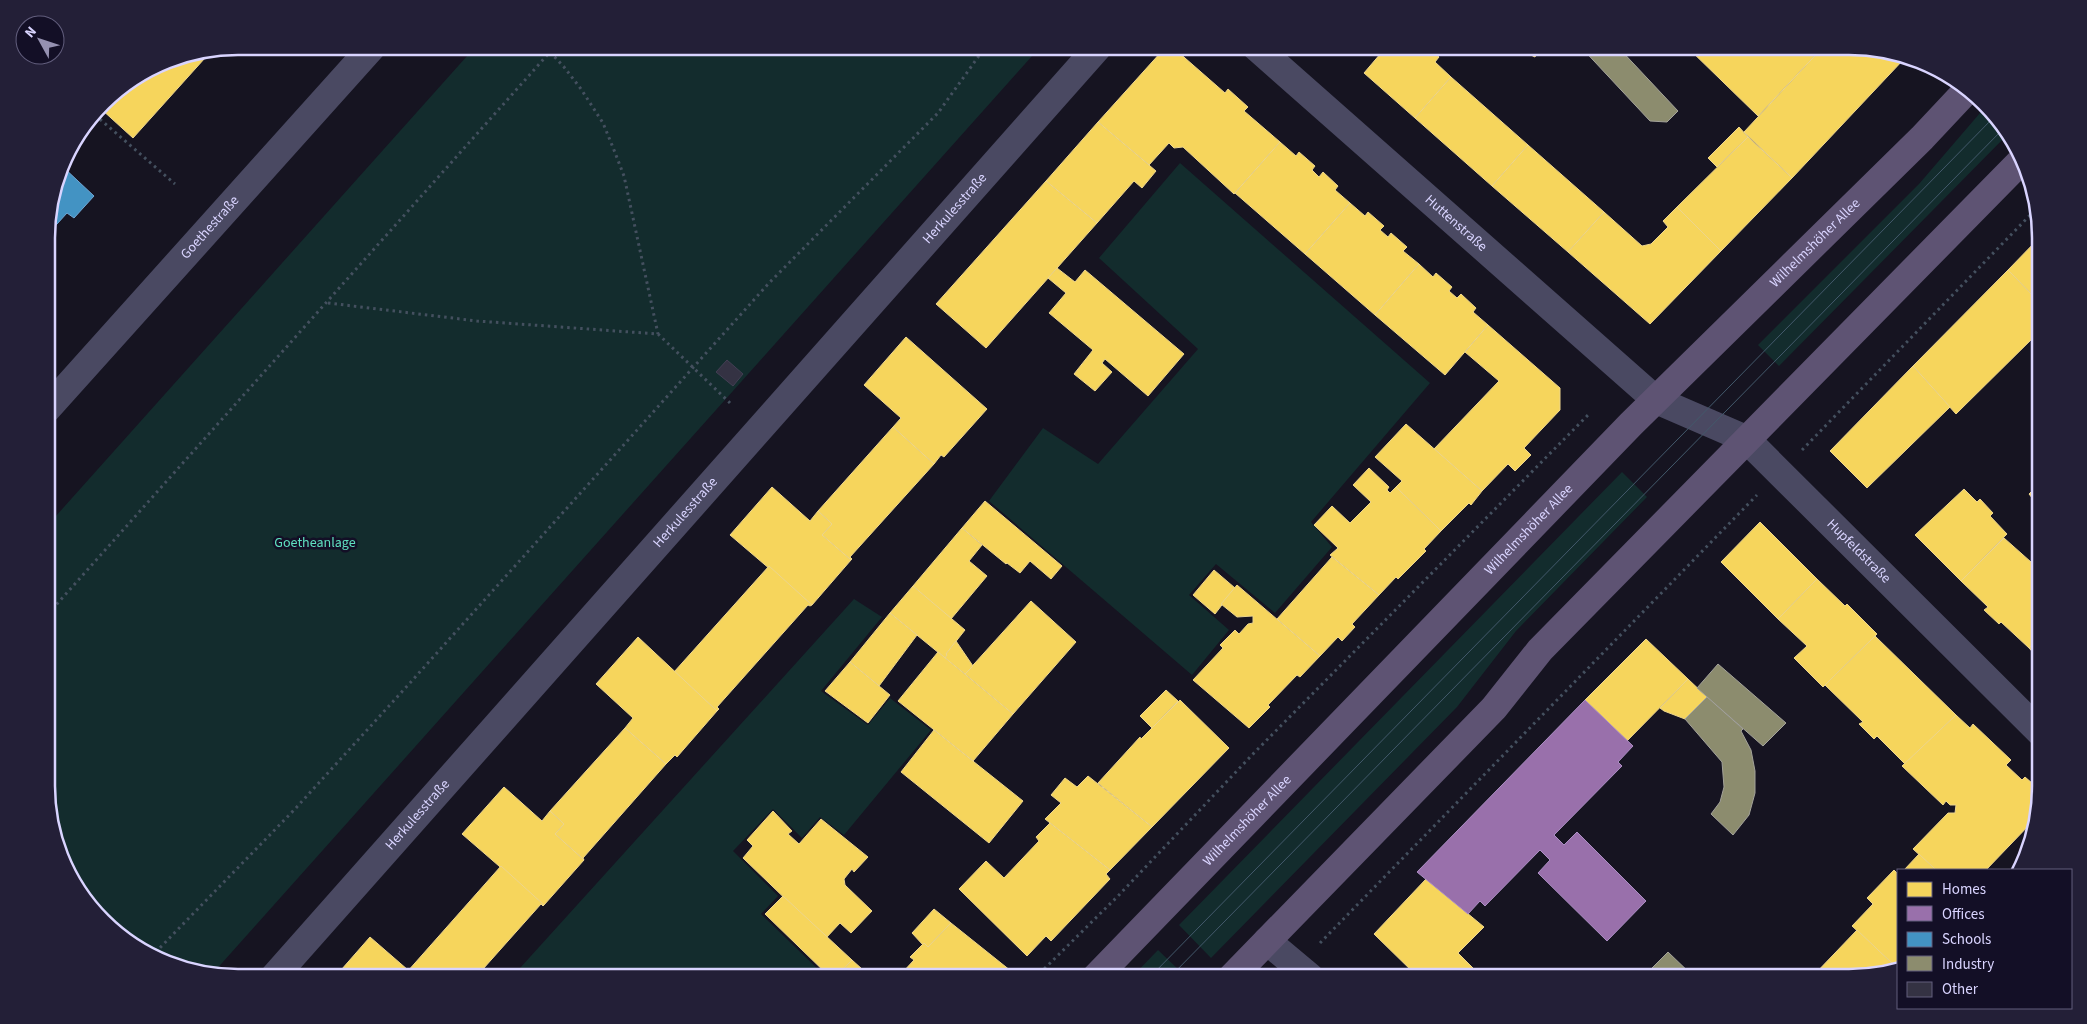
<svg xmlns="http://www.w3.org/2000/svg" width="2087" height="1024" viewBox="0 0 2087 1024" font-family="'Source Sans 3',sans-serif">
	<rect width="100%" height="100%" fill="#161421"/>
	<g fill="#132c2d">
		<polygon points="476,46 1041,46 214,972 153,958 86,903 61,859 48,811 47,526"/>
		<polygon points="1986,106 2009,133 1779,366 1758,345 1919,184"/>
		<polygon points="1180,163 1430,383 1311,522 1332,547 1275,613 1216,564 1189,595 1229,630 1192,675 989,501 1043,428 1098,464 1198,349 1099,258"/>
		<polygon points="1622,472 1647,497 1516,631 1457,707 1211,958 1179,925"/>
		<polygon points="854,599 882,617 821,691 868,725 890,698 931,730 844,835 820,817 802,838 773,809 733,851 778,896 761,914 827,978 511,978"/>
		<polygon points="1158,950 1182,973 1178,978 1131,978"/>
	</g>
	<g fill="#f6d55c" stroke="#edd58d">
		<polygon points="1387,46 1426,46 1439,57 1435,62 1451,77 1415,118 1364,73"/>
		<polygon points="1512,46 1540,46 1535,57"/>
		<polygon points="1686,46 1824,46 1758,116"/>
		<polygon points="1824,46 1849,46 1904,59 1792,178 1744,132"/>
		<polygon points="1162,51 1177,51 1225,93 1228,89 1248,107 1244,111 1280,142 1234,194 1183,147 1174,148 1169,143 1149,165 1098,122"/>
		<polygon points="201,54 205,58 133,138 100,108 111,94 165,61"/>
		<polygon points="1451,77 1528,145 1492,186 1415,118"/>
		<polygon points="1098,122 1156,171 1142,188 1134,181 1097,223 1046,181"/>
		<polygon points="1739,127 1748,137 1717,167 1708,158"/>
		<polygon points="1748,137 1792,178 1721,251 1677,207"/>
		<polygon points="1280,142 1296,156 1299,152 1315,166 1312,170 1319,177 1323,172 1338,186 1335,190 1350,203 1305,254 1235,193"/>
		<polygon points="1528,145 1604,212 1568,252 1492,186"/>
		<polygon points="1046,181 1097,223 986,348 936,304"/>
		<polygon points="1350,203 1365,216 1368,212 1384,226 1380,230 1388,237 1391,233 1407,247 1403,251 1419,264 1375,315 1305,254"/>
		<polygon points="1677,207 1721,251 1650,324 1568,252 1604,212 1642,246 1651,244 1668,227 1663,221"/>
		<polygon points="2039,238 2039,302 2008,270"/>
		<polygon points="1419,264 1433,277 1436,273 1452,287 1449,291 1457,298 1461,294 1476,308 1473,312 1488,325 1445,375 1375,315"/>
		<polygon points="1057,268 1075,282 1085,270 1184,354 1148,396 1105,359 1102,363 1112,372 1095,391 1074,374 1093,350 1049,313 1066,293 1048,278"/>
		<polygon points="2008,270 2039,302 2039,332 1956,414 1913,366"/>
		<polygon points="1488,325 1560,388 1560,410 1524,448 1531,455 1515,471 1508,464 1482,491 1434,449 1499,381 1465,352"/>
		<polygon points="906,337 987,409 944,457 941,455 934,464 893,427 901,418 864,385"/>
		<polygon points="1913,366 1950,407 1867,488 1830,451"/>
		<polygon points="1406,424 1482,491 1471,505 1469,503 1441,531 1396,487 1402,481 1375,457"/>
		<polygon points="893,427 934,464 850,557 852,559 851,560 822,535 832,524 818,511"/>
		<polygon points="1369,468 1389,487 1387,490 1390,493 1396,487 1441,531 1424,549 1426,551 1398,579 1396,577 1379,595 1330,555 1338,548 1314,525 1332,506 1350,523 1371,502 1353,485"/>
		<polygon points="2040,483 2040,501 2037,504 2029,494"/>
		<polygon points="772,487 810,521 818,511 832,524 822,535 851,560 812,605 730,535"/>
		<polygon points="1964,489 1977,502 1980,499 1993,513 1990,516 2007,534 1961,581 1915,535"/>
		<polygon points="985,501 1062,566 1051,579 1030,561 1020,573 1007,563 1006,564 962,528"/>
		<polygon points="1760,522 1817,579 1778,619 1721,562"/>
		<polygon points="962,528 982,545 969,561 987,576 951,619 913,586"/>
		<polygon points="2004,538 2040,570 2040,637 2029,648 2001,622 1999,624 1984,610 1988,607 1961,581"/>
		<polygon points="1332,557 1379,595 1352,624 1355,627 1342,641 1338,637 1320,656 1277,619"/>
		<polygon points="769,566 812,605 810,606 808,605 717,707 719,709 717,711 674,672"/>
		<polygon points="1214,570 1235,588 1215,614 1193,595"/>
		<polygon points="1817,579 1845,606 1847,604 1877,634 1823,687 1794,658 1807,646 1778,619"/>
		<polygon points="1237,585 1320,656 1300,677 1297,675 1268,705 1270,707 1249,728 1193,680 1223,648 1220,645 1235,630 1239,634 1248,624 1253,623 1253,616 1237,617 1221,604"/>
		<polygon points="913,586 965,630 946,654 947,655 945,658 890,613"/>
		<polygon points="1031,601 1076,642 1013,714 965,674"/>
		<polygon points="890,613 917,635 879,686 850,662"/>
		<polygon points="1875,636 1956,715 1905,764 1877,736 1874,739 1859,724 1863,722 1825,685"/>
		<polygon points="638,637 717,711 677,757 675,755 666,764 625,728 633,718 596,684"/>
		<polygon points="2040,637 2040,660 2029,648"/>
		<polygon points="1646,639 1688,679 1627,741 1585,700"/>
		<polygon points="956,641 973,666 965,674 945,658 947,655 946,654"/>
		<polygon points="938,652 1013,714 973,761 898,701"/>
		<polygon points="850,662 890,695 868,723 825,691"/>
		<polygon points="1688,679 1707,697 1685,719 1664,711 1660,708"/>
		<polygon points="1166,690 1178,701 1152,728 1140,716"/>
		<polygon points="1180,700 1229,748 1152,827 1098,783 1140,737 1141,739"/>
		<polygon points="1956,715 1970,728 1973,724 2011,760 2006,765 2022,780 2025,777 2040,790 2033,821 1986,870 1936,870 1913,849 1948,813 1955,813 1956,805 1950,805 1946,801 1943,805 1902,766"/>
		<polygon points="625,728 666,764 583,858 584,860 555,834 564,824 550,811"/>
		<polygon points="934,730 1023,801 989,843 901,772"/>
		<polygon points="1088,776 1152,827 1110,870 1045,819 1061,803 1051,795 1065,778 1077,787"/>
		<polygon points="504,787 542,821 550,811 564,824 555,834 584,860 544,905 462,834"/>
		<polygon points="773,811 792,831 788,834 799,844 821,819 868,857 854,872 852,869 844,879 845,885 872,911 851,933 840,923 826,938 743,858 753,846 747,840"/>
		<polygon points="1050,823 1110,870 1106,874 1110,879 1051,941 1046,936 1027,956 959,889 986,861 1004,878 1039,841 1036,837"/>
		<polygon points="1919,854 1936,870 1904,870"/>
		<polygon points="501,866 544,905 543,906 541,904 475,978 414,978 407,972"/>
		<polygon points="1894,870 1898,874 1898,962 1895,966 1852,926 1873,904 1867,898"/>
		<polygon points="1426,879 1484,927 1458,953 1476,971 1469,977 1418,977 1374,934"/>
		<polygon points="783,896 852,960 837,976 839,978 831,978 765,914"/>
		<polygon points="934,909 951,923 928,947 924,943 923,945 912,933"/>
		<polygon points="951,923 1011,971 1005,978 889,978 894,974 902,973 914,960 910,957 924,943 928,947"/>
		<polygon points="1857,930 1895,966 1889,972 1861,977 1812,977"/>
		<polygon points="370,937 408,970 407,972 414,978 334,978"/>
		<polygon points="852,960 872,978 837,976"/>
	</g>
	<polygon fill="#9970ab" stroke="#ac8ec4" points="1585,700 1633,746 1618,762 1622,766 1554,835 1564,845 1577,832 1646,901 1607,941 1538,873 1550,860 1540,850 1485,906 1480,901 1468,914 1417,872"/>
	<polygon fill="#4393c3" stroke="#70a6d5" points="62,166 94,196 74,218 67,213 47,235 47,225"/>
	<g fill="#8c8c6e" stroke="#a3a29a">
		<polygon points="1580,46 1617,46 1678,111 1667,122 1650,121"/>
		<polygon points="1718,664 1786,723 1763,746 1697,688"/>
		<polygon points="1707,697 1743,729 1741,731 1751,750 1755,771 1755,793 1749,815 1733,835 1711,814 1720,802 1724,787 1722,762 1685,719"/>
		<polygon points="1668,952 1694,977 1643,977"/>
	</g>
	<polygon fill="#343243" stroke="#433f54" points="727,360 743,374 733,386 716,372"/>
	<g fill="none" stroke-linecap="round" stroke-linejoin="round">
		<g stroke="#44505f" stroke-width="3" stroke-dasharray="2.5 4" stroke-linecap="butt">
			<polyline points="548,46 550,52 564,67 581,89 603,123 614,150 624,176 658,334"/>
			<polyline points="95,115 175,184"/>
			<polyline points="328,303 477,321 658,334 730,403"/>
			<polyline points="1802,450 2037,208"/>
			<polyline points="48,614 550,52 562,49 565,46"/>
			<polyline points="1320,943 1757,495"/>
			<polyline points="151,957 295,809 409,684 769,283 938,113 986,46"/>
			<polyline points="1035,978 1118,896 1253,754 1590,413"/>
		</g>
		<g stroke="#4a4962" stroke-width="28">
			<path id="s1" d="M1255 46 1656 400 1746 439 2041 733"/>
			<path id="s2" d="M47 409 373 46"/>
			<polyline points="1267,941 1310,977"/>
			<path id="s3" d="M273 978 1099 46"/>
		</g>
		<g stroke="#5e5373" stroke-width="28">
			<path id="s4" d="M1095 978 1631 424 1922 138 1968 89"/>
			<polyline points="1231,978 1494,708 1540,650 2020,162"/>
		</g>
		<g stroke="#43596b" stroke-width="1">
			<polyline points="1149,978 1995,116"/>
			<polyline points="1169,978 2005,127"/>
		</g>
	</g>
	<g text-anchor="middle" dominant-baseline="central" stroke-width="5" stroke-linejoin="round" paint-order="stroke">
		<g font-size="14" fill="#d9d4ff" stroke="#130f26">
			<text stroke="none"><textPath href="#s3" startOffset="1028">Herkulesstraße</textPath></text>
			<text stroke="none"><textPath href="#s1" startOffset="268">Huttenstraße</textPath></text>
			<text stroke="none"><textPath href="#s2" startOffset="244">Goethestraße</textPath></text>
			<text stroke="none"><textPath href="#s4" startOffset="1029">Wilhelmshöher Allee</textPath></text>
			<text stroke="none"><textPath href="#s3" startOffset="622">Herkulesstraße</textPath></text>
			<text stroke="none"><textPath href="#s4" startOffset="624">Wilhelmshöher Allee</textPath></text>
			<text stroke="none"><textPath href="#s1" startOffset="792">Hupfeldstraße</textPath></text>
			<text stroke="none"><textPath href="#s3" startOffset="218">Herkulesstraße</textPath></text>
			<text stroke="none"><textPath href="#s4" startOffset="219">Wilhelmshöher Allee</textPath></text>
		</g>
		<g font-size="14" fill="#5fe0c0" stroke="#130f26">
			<text x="315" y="543">Goetheanlage</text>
		</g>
	</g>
	<path d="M0 0H2087V1024H0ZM238 55H1849A183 183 0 0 1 2032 238V786A183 183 0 0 1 1849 969H238A183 183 0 0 1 55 786V238A183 183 0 0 1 238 55Z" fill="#231f37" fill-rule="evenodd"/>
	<path fill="none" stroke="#d9d4ff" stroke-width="2.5" d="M238 55H1849A183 183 0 0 1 2032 238V786A183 183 0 0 1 1849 969H238A183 183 0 0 1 55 786V238A183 183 0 0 1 238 55Z"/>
	<rect x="1897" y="869" width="175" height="140" fill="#130f26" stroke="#625e7d"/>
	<rect x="1907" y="882" width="25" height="15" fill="#f6d55c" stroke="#625e7d"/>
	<text x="1942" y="894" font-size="15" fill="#d9d4ff">Homes</text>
	<rect x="1907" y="906" width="25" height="15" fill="#9970ab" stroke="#625e7d"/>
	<text x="1942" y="919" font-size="15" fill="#d9d4ff">Offices</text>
	<rect x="1907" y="932" width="25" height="15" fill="#4393c3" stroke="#625e7d"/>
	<text x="1942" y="944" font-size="15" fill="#d9d4ff">Schools</text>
	<rect x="1907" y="956" width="25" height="15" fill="#8c8c6e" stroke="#625e7d"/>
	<text x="1942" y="969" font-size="15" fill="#d9d4ff">Industry</text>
	<rect x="1907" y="982" width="25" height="15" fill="#343243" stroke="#625e7d"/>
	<text x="1942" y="994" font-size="15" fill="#d9d4ff">Other</text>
	<g transform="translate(40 40) rotate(310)"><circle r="24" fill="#130f26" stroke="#625e7d"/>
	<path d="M0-4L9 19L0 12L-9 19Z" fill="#9591b1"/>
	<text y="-8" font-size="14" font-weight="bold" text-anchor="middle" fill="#d9d4ff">N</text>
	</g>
</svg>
